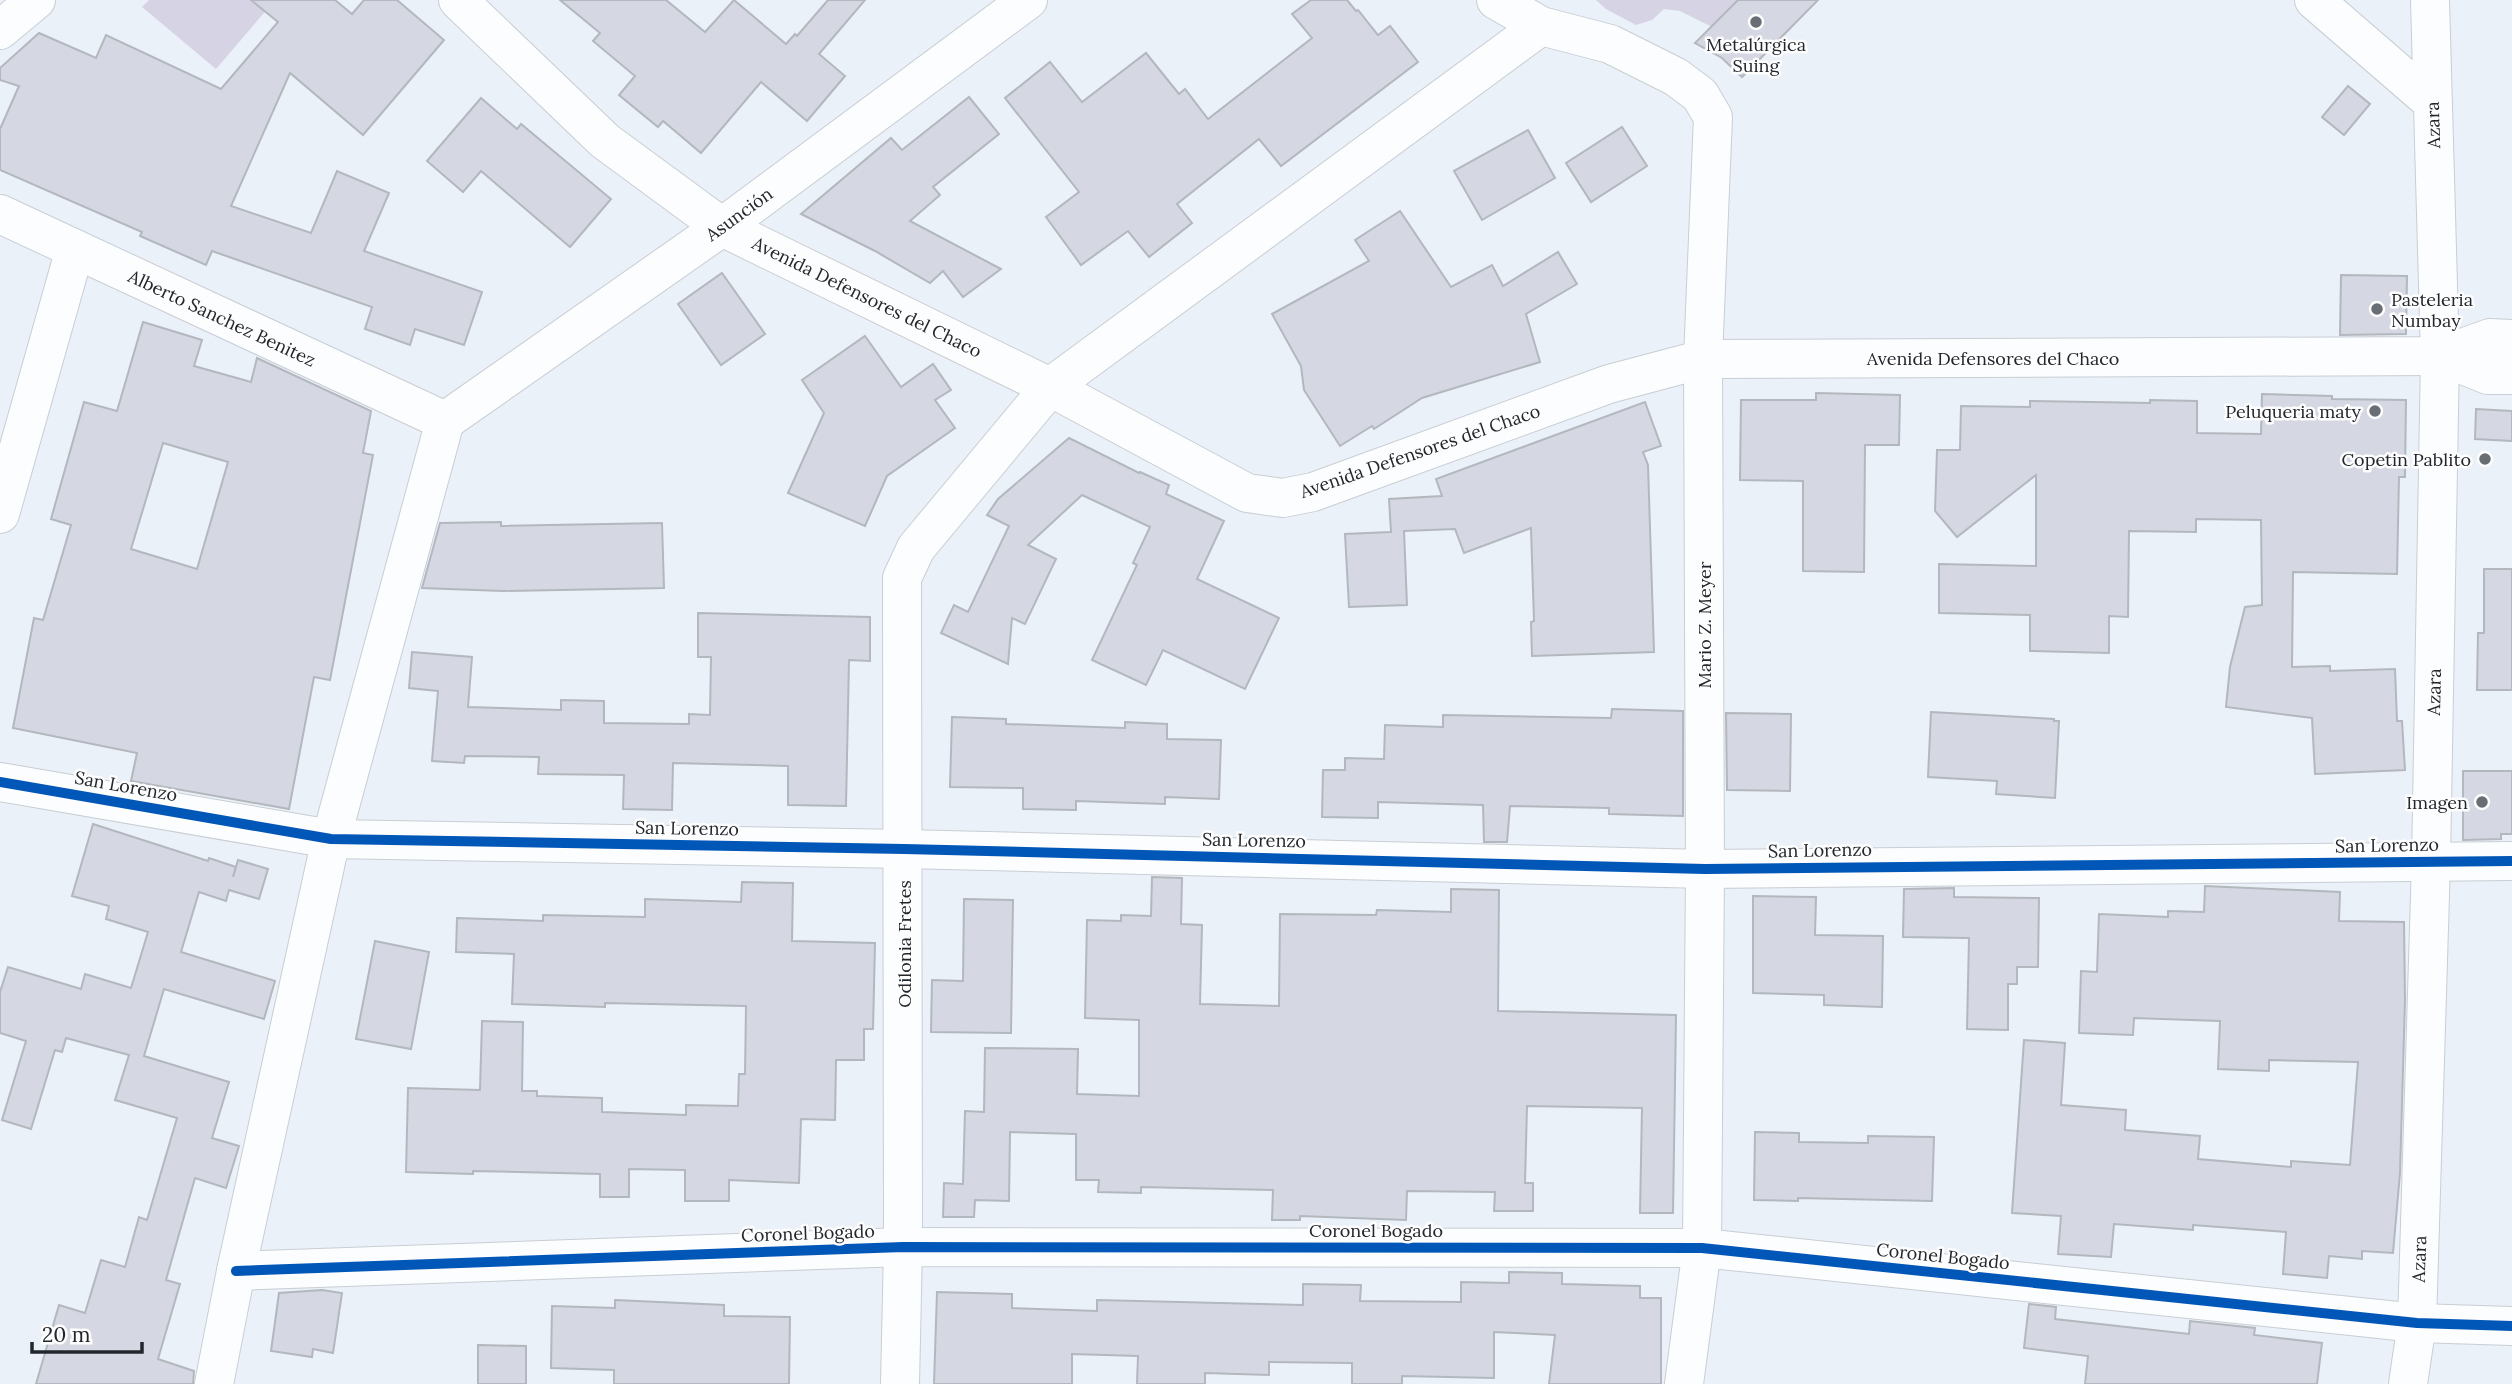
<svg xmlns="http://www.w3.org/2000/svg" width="2512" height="1384" viewBox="0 0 2512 1384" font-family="Lora,serif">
	<rect width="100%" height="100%" fill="#ebf1f8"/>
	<g fill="#d6d3e4">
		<polygon points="149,0 275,0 216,69 142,7"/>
		<polygon points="1596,0 1749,0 1712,27 1680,11 1664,9 1652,20 1636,25 1606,9"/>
	</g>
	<g fill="#d5d8e2" stroke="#b3b7be" stroke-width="2" fill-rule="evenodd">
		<polygon points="251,0 335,0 352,14 364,0 397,0 444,40 363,135 290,73 231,206 311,233 337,171 389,193 364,251 482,292 464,345 415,329 410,345 365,329 372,307 212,251 206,265 140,236 142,232 0,170 0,129 19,86 0,80 0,68 39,33 96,58 106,35 221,89 278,22"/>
		<polygon points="560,0 666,0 705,32 734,0 786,44 795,34 797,36 828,0 865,0 819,54 845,76 807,121 761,82 701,153 663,121 658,127 619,95 635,76 593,41 600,33"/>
		<polygon points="1311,0 1347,0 1356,11 1358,10 1378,35 1390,26 1418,62 1281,166 1259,139 1177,204 1192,223 1149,257 1128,231 1081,265 1046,217 1079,192 1005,98 1050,62 1082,102 1146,53 1179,94 1185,89 1208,119 1312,38 1292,14"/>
		<polygon points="1738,0 1818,0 1742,77 1722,58 1695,43"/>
		<polygon points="2348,86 2370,104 2344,135 2322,117"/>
		<polygon points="969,97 999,134 933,187 940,195 910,221 1001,269 963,297 943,271 930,283 875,251 801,214 891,138 902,150"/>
		<polygon points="481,98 517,129 521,124 611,199 570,247 481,171 463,192 427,161"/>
		<polygon points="1622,127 1647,166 1591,202 1566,163"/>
		<polygon points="1528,130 1555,178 1482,220 1454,171"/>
		<polygon points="1400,211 1451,287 1492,265 1503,286 1558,252 1577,284 1526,314 1540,362 1422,398 1374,429 1372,426 1340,446 1304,390 1301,366 1272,314 1369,261 1355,240"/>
		<polygon points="722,273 765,334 721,365 678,304"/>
		<polygon points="2341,275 2407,276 2406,334 2340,335"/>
		<path d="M143 322 202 340 194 366 251 382 257 358 371 411 363 453 373 455 330 680 314 677 289 809 131 781 137 753 13 728 34 618 43 620 71 525 51 519 84 402 117 411ZM163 443 228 462 197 569 131 549Z"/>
		<polygon points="865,336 901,387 933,364 951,390 935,400 955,428 887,476 865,526 788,493 824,413 802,380"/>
		<polygon points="1816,393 1900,395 1899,445 1865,445 1864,572 1803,571 1803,481 1740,480 1741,400 1816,400"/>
		<polygon points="2262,394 2332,396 2332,399 2406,400 2405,477 2399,477 2397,574 2293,572 2292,667 2330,666 2330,671 2395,669 2397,721 2402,721 2405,770 2315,774 2312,718 2226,707 2230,667 2245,607 2262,605 2261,520 2196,519 2196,532 2129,531 2128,617 2109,616 2109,653 2030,651 2030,615 1939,613 1939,564 2036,566 2036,475 1957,537 1935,511 1937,450 1960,450 1961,406 2030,407 2030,401 2150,403 2150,400 2197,401 2197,433 2261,434"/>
		<polygon points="1645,402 1661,446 1643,452 1648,465 1654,652 1532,656 1531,622 1534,621 1531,528 1464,553 1455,529 1404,531 1407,605 1349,607 1345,534 1391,532 1389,499 1442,496 1436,479"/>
		<polygon points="2476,409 2512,411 2512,441 2475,439"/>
		<polygon points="1069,438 1139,473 1140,472 1169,485 1166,494 1224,521 1197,579 1279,618 1245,689 1163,650 1146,685 1092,660 1137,565 1133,563 1150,527 1082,495 1028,545 1056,559 1025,624 1012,618 1008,664 941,633 954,605 968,612 1009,526 987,515 998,499"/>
		<polygon points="501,522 501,526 662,523 664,588 503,591 422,588 440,523"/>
		<polygon points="2484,569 2512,569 2512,690 2477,690 2478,633 2484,633"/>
		<polygon points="698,613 870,617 870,661 849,660 846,806 788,805 788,766 673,763 672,810 623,809 624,775 538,774 539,757 465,756 464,763 432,761 438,691 409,688 412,652 472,657 468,707 561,710 561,700 604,701 604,723 689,724 689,714 710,715 711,657 698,657"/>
		<polygon points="1612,709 1683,711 1683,816 1609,814 1609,808 1510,806 1507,842 1484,842 1483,805 1378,802 1378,818 1322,817 1323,770 1345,770 1345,758 1384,759 1385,725 1443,727 1443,715 1611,718"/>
		<polygon points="1931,712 2054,719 2054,721 2059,721 2055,798 1996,794 1997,781 1928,777"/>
		<polygon points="1726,713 1791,714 1790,791 1727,790"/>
		<polygon points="952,717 1006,719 1006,724 1125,728 1125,722 1167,724 1167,739 1221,740 1219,799 1165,797 1165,804 1076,801 1076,810 1023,809 1023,788 950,787"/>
		<polygon points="2463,771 2512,771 2512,834 2501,834 2501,839 2463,840"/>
		<polygon points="93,824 208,861 209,858 236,867 233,877 238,860 268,869 259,899 229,890 226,901 199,892 181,952 275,981 264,1019 164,989 144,1056 229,1082 212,1138 239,1146 226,1188 195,1178 166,1280 180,1284 158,1359 194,1371 193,1384 36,1384 59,1305 85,1313 101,1260 125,1267 139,1217 147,1220 177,1118 115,1100 129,1055 66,1038 62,1052 55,1050 31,1129 2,1120 26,1041 0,1033 0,992 8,967 81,989 85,974 131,988 148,932 106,919 109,906 72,896"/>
		<polygon points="1152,877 1182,878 1181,924 1202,925 1200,1004 1279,1006 1280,914 1376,915 1377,910 1451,912 1451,889 1499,890 1498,1011 1676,1015 1673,1213 1640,1213 1642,1108 1527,1106 1525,1183 1533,1183 1533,1211 1494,1211 1495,1192 1407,1191 1406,1220 1300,1216 1300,1220 1272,1220 1273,1190 1141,1187 1141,1193 1098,1192 1099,1180 1076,1180 1076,1134 1010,1132 1009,1201 975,1200 974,1217 943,1217 944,1183 963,1184 965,1111 984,1112 985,1048 1078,1049 1077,1094 1139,1096 1139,1020 1085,1018 1087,920 1121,921 1121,915 1151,916"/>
		<polygon points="742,882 793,883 792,941 875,943 873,1029 864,1029 864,1060 836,1060 835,1120 801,1119 799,1183 729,1180 729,1201 685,1201 685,1170 629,1169 629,1197 600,1197 600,1174 473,1171 473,1174 406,1172 408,1088 480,1090 482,1021 523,1022 522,1091 537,1091 537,1096 602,1098 602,1112 686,1115 686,1105 738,1106 739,1074 745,1074 746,1006 605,1003 605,1007 512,1004 514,954 456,952 457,918 543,921 543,915 645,917 645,899 741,902"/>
		<polygon points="2205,886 2340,892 2339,921 2404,922 2405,1000 2400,1173 2393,1253 2362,1251 2362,1259 2329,1256 2327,1278 2283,1274 2286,1232 2193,1225 2193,1230 2114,1224 2111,1257 2058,1254 2061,1216 2012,1213 2024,1040 2065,1043 2061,1105 2126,1110 2125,1130 2200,1136 2198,1159 2291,1167 2291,1161 2350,1165 2358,1062 2269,1060 2269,1071 2218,1069 2220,1021 2134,1018 2133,1035 2079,1033 2081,971 2097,972 2099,914 2168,917 2168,911 2204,912"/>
		<polygon points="1954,888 1954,897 2039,898 2038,967 2017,967 2017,984 2008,984 2008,1030 1967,1029 1969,938 1903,937 1904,889"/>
		<polygon points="1753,896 1816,897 1815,935 1883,936 1882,1007 1824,1005 1824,995 1753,993"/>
		<polygon points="964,899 1013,900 1011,1033 931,1032 932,980 963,981"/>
		<polygon points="375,941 429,952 411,1049 356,1039"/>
		<polygon points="1755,1132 1799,1133 1799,1142 1868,1143 1868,1136 1934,1137 1932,1201 1798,1198 1798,1201 1754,1200"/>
		<polygon points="1509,1272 1562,1273 1562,1284 1640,1286 1640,1298 1661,1298 1661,1384 1549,1384 1555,1335 1494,1332 1494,1378 1402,1376 1402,1384 1352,1384 1352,1363 1269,1362 1269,1375 1205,1373 1205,1384 1137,1384 1138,1356 1072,1354 1072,1384 934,1384 937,1292 1012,1294 1012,1308 1097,1311 1097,1300 1303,1305 1303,1284 1361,1285 1360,1301 1461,1302 1461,1282 1509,1283"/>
		<polygon points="322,1290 342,1293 333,1353 313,1349 312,1357 271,1351 279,1293"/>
		<polygon points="615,1300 724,1305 724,1316 790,1317 789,1384 614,1384 614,1370 551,1368 552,1306 615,1308"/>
		<polygon points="2029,1304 2056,1307 2055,1319 2189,1334 2190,1321 2255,1328 2254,1335 2322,1343 2317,1384 2085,1384 2088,1356 2024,1348"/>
		<polygon points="478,1345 526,1346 526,1384 478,1384"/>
	</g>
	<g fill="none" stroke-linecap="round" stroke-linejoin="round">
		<g stroke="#c8ced4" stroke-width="40">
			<g id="minor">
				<polyline points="458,0 605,141 722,227 1050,387 1247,493 1283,498 1313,492 1609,384 1703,359 2440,356 2490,338 2512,339"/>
				<polyline points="1496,0 1541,26 1610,44 1676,77 1700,95 1713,117 1703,359 1705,869 1702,1248 1684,1384"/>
				<polyline points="2314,0 2432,102"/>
				<polyline points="0,30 36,0"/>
				<polyline points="0,214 445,421"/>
				<polyline points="2440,356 2488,375 2512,375"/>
				<polyline points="445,421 722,227 1028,0"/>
				<polyline points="0,514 75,249"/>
				<polyline points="0,782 331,839 904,849 1705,869 2512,861"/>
				<polyline points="236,1271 903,1247 1702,1248 2417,1323 2512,1326"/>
				<polyline points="214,1384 236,1271 331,839 445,421"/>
				<polyline points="900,1384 903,1247 902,578 916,548 1050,387 1541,26"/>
				<polyline points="2408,1384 2417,1323 2431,862 2440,356 2430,0"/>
			</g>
		</g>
		<use href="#minor" stroke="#fcfdfe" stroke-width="38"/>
		<g stroke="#fdfdfd" stroke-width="15">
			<g id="cycleway">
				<polyline points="0,782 331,839 904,849 1705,869 2512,861"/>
				<polyline points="236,1271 903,1247 1702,1248 2417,1323 2512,1326"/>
			</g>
		</g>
		<use href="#cycleway" stroke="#0057b8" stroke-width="10"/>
	</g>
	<g fill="#686e74" stroke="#fdfdfd" stroke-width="2.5">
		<circle cx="1756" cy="22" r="7"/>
		<circle cx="2377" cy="309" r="7"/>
		<circle cx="2375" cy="411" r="7"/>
		<circle cx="2485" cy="459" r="7"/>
		<circle cx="2482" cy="802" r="7"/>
	</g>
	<g text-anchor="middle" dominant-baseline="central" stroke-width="5" stroke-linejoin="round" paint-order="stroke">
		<g font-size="18" fill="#21272d" stroke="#fdfdfd" text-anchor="end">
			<text x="1756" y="44" text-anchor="middle">Metalúrgica<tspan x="1756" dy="21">Suing</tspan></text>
			<text x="2391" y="299" text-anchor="start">Pasteleria<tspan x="2391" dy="21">Numbay</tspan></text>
			<text x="2361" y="411">Peluqueria maty</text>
			<text x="2471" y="459">Copetin Pablito</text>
			<text x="2468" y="802">Imagen</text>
		</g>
		<g font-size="18" fill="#21272d" stroke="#fdfdfd">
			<text transform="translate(2433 125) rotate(-92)">Azara</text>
			<text transform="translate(739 214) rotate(-36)">Asunción</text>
			<text transform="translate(867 297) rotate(26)">Avenida Defensores del Chaco</text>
			<text transform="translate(222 318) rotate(25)">Alberto Sanchez Benitez</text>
			<text x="1993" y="358">Avenida Defensores del Chaco</text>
			<text transform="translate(1420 451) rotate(-19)">Avenida Defensores del Chaco</text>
			<text transform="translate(1704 625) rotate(-90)">Mario Z. Meyer</text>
			<text transform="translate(2434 692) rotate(-89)">Azara</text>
			<text transform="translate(126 786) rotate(10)">San Lorenzo</text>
			<text transform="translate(687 828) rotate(1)">San Lorenzo</text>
			<text transform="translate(1254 840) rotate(1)">San Lorenzo</text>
			<text transform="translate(2387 845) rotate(-1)">San Lorenzo</text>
			<text transform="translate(1820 850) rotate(-1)">San Lorenzo</text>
			<text transform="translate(904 944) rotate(-90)">Odilonia Fretes</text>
			<text x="1376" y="1230">Coronel Bogado</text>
			<text transform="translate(808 1233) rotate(-2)">Coronel Bogado</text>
			<text transform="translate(1943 1256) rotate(6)">Coronel Bogado</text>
			<text transform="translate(2419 1259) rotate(-88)">Azara</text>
		</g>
	</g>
	<path d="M32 1342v10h110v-10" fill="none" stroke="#21272d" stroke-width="3.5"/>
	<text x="42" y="1342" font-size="21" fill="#21272d" stroke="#fdfdfd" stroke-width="5" paint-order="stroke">20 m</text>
</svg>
